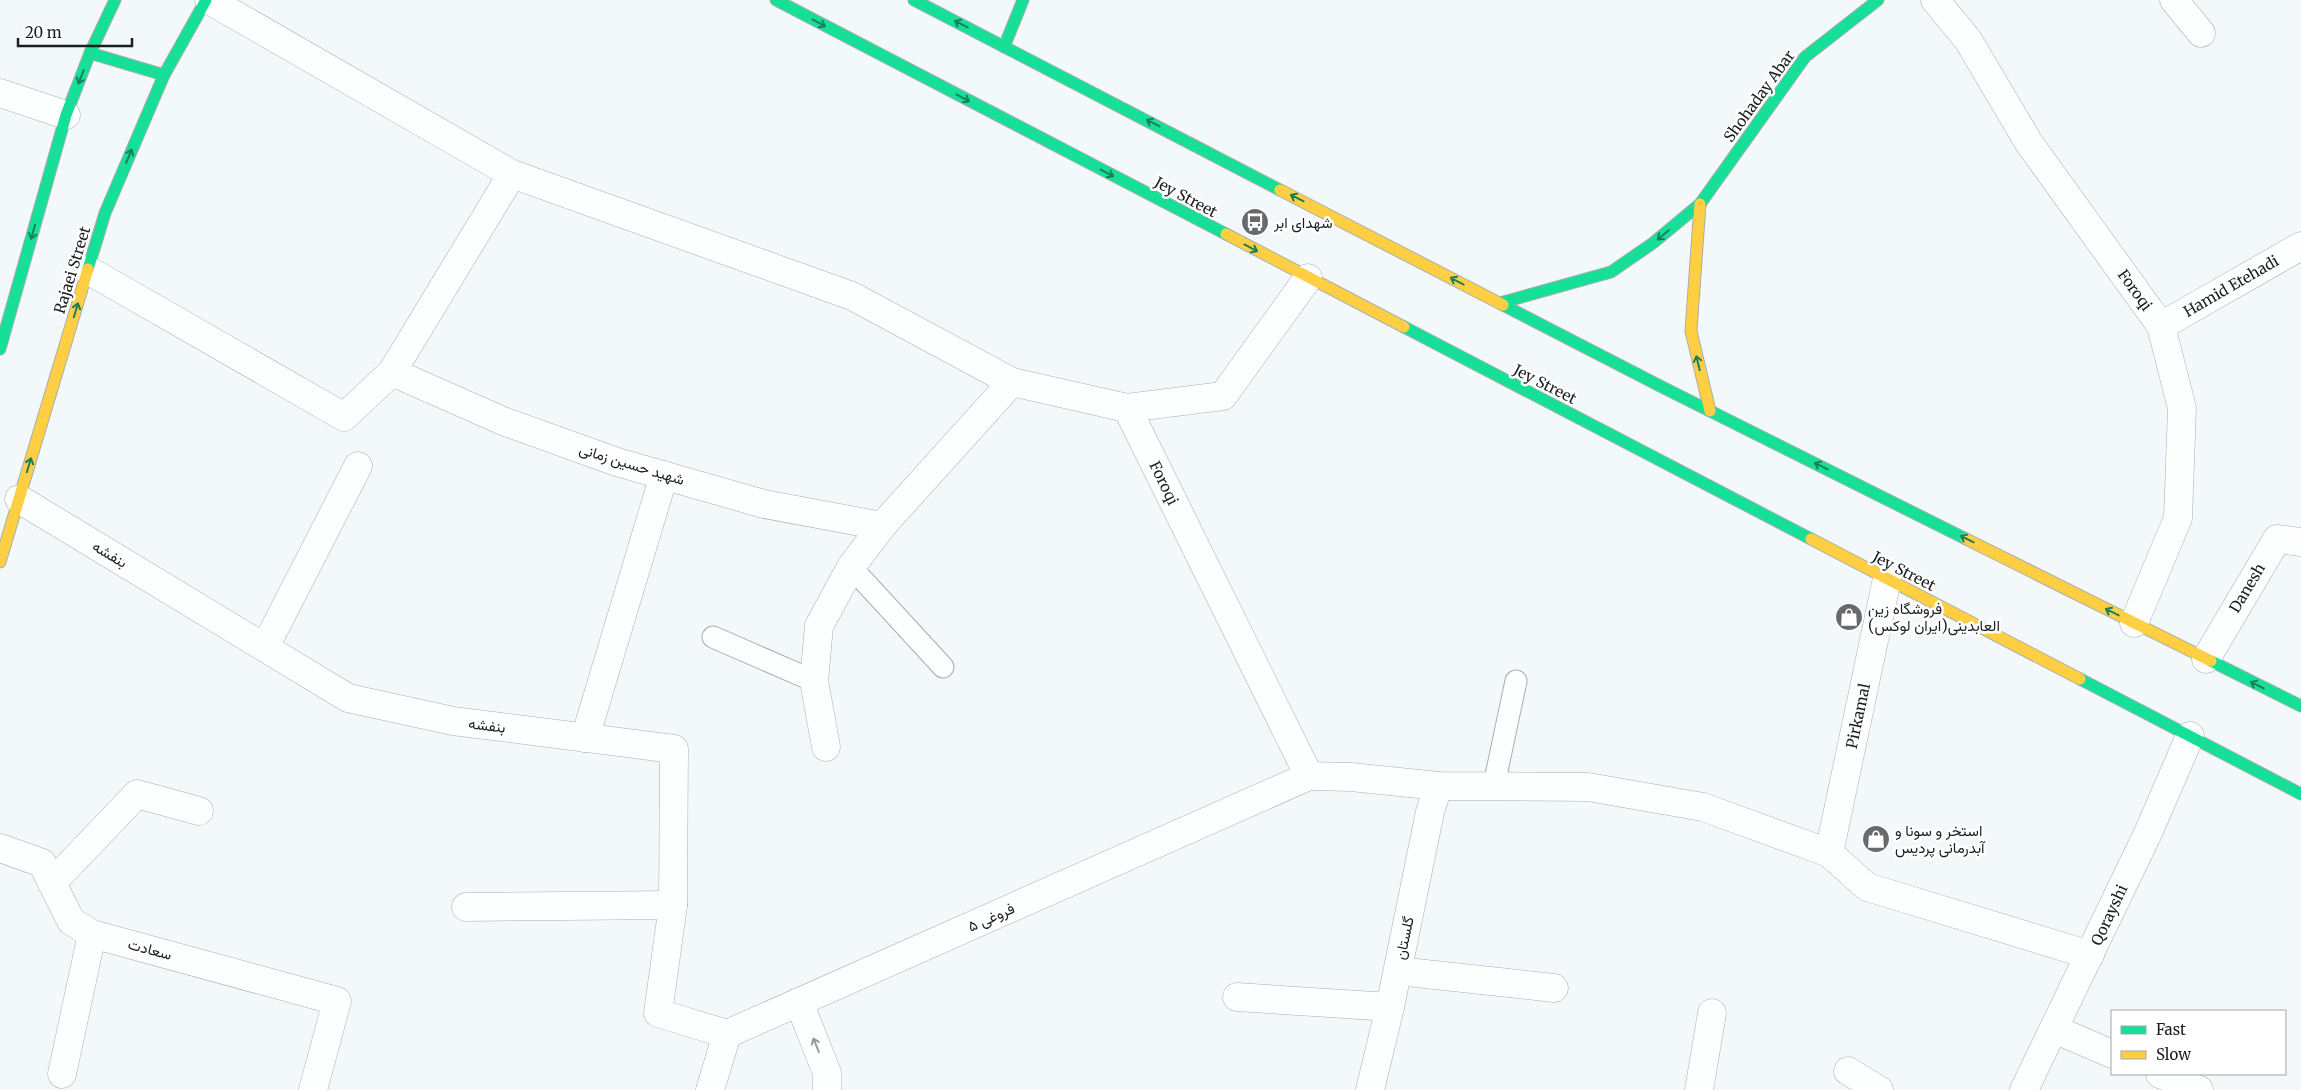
<svg xmlns="http://www.w3.org/2000/svg" width="2301" height="1090" viewBox="0 0 2301 1090" font-family="Merriweather,Vazirmatn,serif">
	<rect width="100%" height="100%" fill="#f3f8fa"/>
	<g fill="none" stroke-linecap="round" stroke-linejoin="round">
		<g stroke="#aaaeb0" stroke-width="23">
			<g id="lane">
				<polyline points="851,567 943,667"/>
				<polyline points="713,637 814,681"/>
				<polyline points="1494,785 1516,681"/>
			</g>
		</g>
		<g stroke="#aaaeb0" stroke-width="29">
			<g id="street">
				<polyline points="209,0 512,174 852,296 1012,382 1127,408"/>
				<polyline points="1935,0 1968,40 2029,143 2161,326 2182,408 2178,518 2134,623"/>
				<polyline points="2174,0 2201,33"/>
				<polyline points="0,93 66,115"/>
				<polyline points="88,270 344,417 392,372 512,174"/>
				<polyline points="1308,278 1223,396 1127,408 1309,776"/>
				<polyline points="2161,326 2301,246"/>
				<polyline points="392,372 503,421 617,462 764,504 882,526"/>
				<polyline points="19,499 348,698 453,721 674,749 673,905 658,1013 727,1034"/>
				<polyline points="265,647 358,466"/>
				<polyline points="2206,659 2277,539 2301,542"/>
				<polyline points="585,738 664,475"/>
				<polyline points="826,747 814,681 819,626 851,567 882,526 1012,382"/>
				<polyline points="0,848 42,863 71,921 92,934 337,1001 313,1090"/>
				<polyline points="1829,853 1887,579"/>
				<polyline points="52,883 137,794 199,811"/>
				<polyline points="466,907 673,905"/>
				<polyline points="1398,971 1554,988"/>
				<polyline points="1237,997 1390,1007"/>
				<polyline points="799,1002 827,1073 827,1090"/>
				<polyline points="2054,1029 2112,1054"/>
				<polyline points="1848,1071 1879,1090"/>
				<polyline points="62,1074 92,934"/>
				<polyline points="2160,1074 2199,1090"/>
				<polyline points="710,1090 727,1034 1309,776 1351,777 1438,786 1588,787 1703,807 1829,853 1867,887 2090,955"/>
				<polyline points="1370,1090 1390,1007 1430,812 1438,786"/>
				<polyline points="1699,1090 1712,1013"/>
				<polyline points="2024,1090 2148,833 2190,736"/>
			</g>
		</g>
		<g stroke="#aaaeb0" stroke-width="13">
			<g id="fast">
				<polyline points="776,0 1226,234"/>
				<polyline points="914,0 1280,190"/>
				<polyline points="1004,47 1023,0"/>
				<polyline points="90,53 164,75"/>
				<polyline points="88,269 105,213 164,75 206,0"/>
				<polyline points="1500,303 1611,272 1653,243 1700,204 1805,57 1878,0"/>
				<polyline points="1503,305 1664,388 1966,539"/>
				<polyline points="1404,327 1811,539"/>
				<polyline points="0,349 66,115 90,53 115,0"/>
				<polyline points="2211,661 2301,706"/>
				<polyline points="2080,679 2301,794"/>
			</g>
		</g>
		<g stroke="#aaaeb0" stroke-width="13">
			<g id="slow">
				<polyline points="1280,190 1503,305"/>
				<polyline points="1700,204 1691,331 1710,411"/>
				<polyline points="1226,234 1404,327"/>
				<polyline points="1811,539 2080,679"/>
				<polyline points="1966,539 2211,661"/>
				<polyline points="0,562 88,269"/>
			</g>
		</g>
		<use href="#lane" stroke="#fdfefe" stroke-width="21"/>
		<use href="#street" stroke="#fdfefe" stroke-width="28"/>
		<use href="#fast" stroke="#16e098" stroke-width="11"/>
		<use href="#slow" stroke="#ffcf43" stroke-width="11"/>
	</g>
	<defs><path id="oneway-shaft" d="M-6 0H5M1.5-3L5.5 0L1.5 3" fill="none" stroke-width="1.6" stroke-linecap="round" stroke-linejoin="round" transform="scale(1.25)"/></defs>
	<g stroke="#187f5c">
		<use href="#oneway-shaft" transform="translate(819 23) rotate(28)"/>
		<use href="#oneway-shaft" transform="translate(961 24) rotate(-153)"/>
		<use href="#oneway-shaft" transform="translate(81 77) rotate(111)"/>
		<use href="#oneway-shaft" transform="translate(963 98) rotate(28)"/>
		<use href="#oneway-shaft" transform="translate(1153 123) rotate(-153)"/>
		<use href="#oneway-shaft" transform="translate(129 156) rotate(-67)"/>
		<use href="#oneway-shaft" transform="translate(1107 173) rotate(28)"/>
		<use href="#oneway-shaft" transform="translate(1297 198) rotate(-153)"/>
		<use href="#oneway-shaft" transform="translate(33 232) rotate(106)"/>
		<use href="#oneway-shaft" transform="translate(1663 235) rotate(140)"/>
		<use href="#oneway-shaft" transform="translate(1251 248) rotate(28)"/>
		<use href="#oneway-shaft" transform="translate(1457 281) rotate(-152)"/>
		<use href="#oneway-shaft" transform="translate(76 310) rotate(-73)"/>
		<use href="#oneway-shaft" transform="translate(1698 363) rotate(-104)"/>
		<use href="#oneway-shaft" transform="translate(29 465) rotate(-73)"/>
		<use href="#oneway-shaft" transform="translate(1821 466) rotate(-153)"/>
		<use href="#oneway-shaft" transform="translate(1967 539) rotate(-153)"/>
		<use href="#oneway-shaft" transform="translate(2112 612) rotate(-153)"/>
		<use href="#oneway-shaft" transform="translate(2257 685) rotate(-153)"/>
	</g>
	<use stroke="#97999a" href="#oneway-shaft" transform="translate(816 1045) rotate(-112)"/>
	<defs>
		<g id="bus-disc" transform="scale(1.4375)"><circle r="9.5" fill="#676a6c" stroke="#fff"/><path d="M-5-6H5V4H4V6H2V4H-2V6H-4V4H-5ZM-3.5-4V0h7V-4ZM-3.5 1.2v1.5H-2V1.2ZM2 1.2v1.5H3.5V1.2Z" fill="#fff"/></g>
		<g id="shop-disc" transform="scale(1.4375)"><circle r="9.5" fill="#676a6c" stroke="#fff"/><path d="M-5-2.5h2.3a2.7 3.5 0 0 1 5.4 0H5L5.5 6h-11ZM-1.5-2.5h3a1.5 2.3 0 0 0-3 0Z" fill="#fff"/></g>
	</defs>
	<g fill-rule="evenodd">
		<use href="#bus-disc" x="1255" y="222"/>
		<use href="#shop-disc" x="1849" y="617"/>
		<use href="#shop-disc" x="1876" y="839"/>
	</g>
	<g text-anchor="middle" dominant-baseline="central" stroke-width="5" stroke-linejoin="round" paint-order="stroke">
		<g font-size="15" fill="#1b1e1f" stroke="#fff">
			<text transform="translate(1759 96) rotate(-54)">Shohaday Abar</text>
			<text transform="translate(1186 197) rotate(28)">Jey Street</text>
			<text transform="translate(72 270) rotate(-73)">Rajaei Street</text>
			<text transform="translate(2231 286) rotate(-30)">Hamid Etehadi</text>
			<text transform="translate(2135 290) rotate(54)">Foroqi</text>
			<text transform="translate(1545 384) rotate(27)">Jey Street</text>
			<text transform="translate(632 464) rotate(17)">شهید حسین زمانی</text>
			<text transform="translate(1164 483) rotate(64)">Foroqi</text>
			<text transform="translate(110 554) rotate(31)">بنفشه</text>
			<text transform="translate(1904 571) rotate(27)">Jey Street</text>
			<text transform="translate(2247 588) rotate(-59)">Danesh</text>
			<text transform="translate(1858 716) rotate(-78)">Pirkamal</text>
			<text transform="translate(487 725) rotate(7)">بنفشه</text>
			<text transform="translate(2109 915) rotate(-65)">Qorayshi</text>
			<text transform="translate(991 917) rotate(-24)">فروغی ۵</text>
			<text transform="translate(1404 938) rotate(-78)">گلستان</text>
			<text transform="translate(150 949) rotate(15)">سعادت</text>
		</g>
		<g font-size="15" fill="#1b1e1f" stroke="#fff" text-anchor="start">
			<text x="1274" y="222">شهدای ابر</text>
			<text x="1868" y="608">فروشگاه زین<tspan x="1868" dy="17">العابدینی(ایران لوکس)</tspan></text>
			<text x="1895" y="830">استخر و سونا و<tspan x="1895" dy="17">آبدرمانی پردیس</tspan></text>
		</g>
	</g>
	<rect x="2111" y="1010" width="175" height="65" fill="#ffffff" stroke="#a4a5a5"/>
	<rect x="2121" y="1026" width="25" height="8" fill="#16e098" stroke="#a4a5a5"/>
	<text x="2156" y="1035" font-size="15" fill="#1b1e1f">Fast</text>
	<rect x="2121" y="1051" width="25" height="8" fill="#ffcf43" stroke="#a4a5a5"/>
	<text x="2156" y="1060" font-size="15" fill="#1b1e1f">Slow</text>
	<path d="M18 38v8h114v-8" fill="none" stroke="#1b1e1f" stroke-width="2.5"/>
	<text x="25" y="38" font-size="15" fill="#1b1e1f" stroke="#ffffff" stroke-width="4" paint-order="stroke">20 m</text>
</svg>
